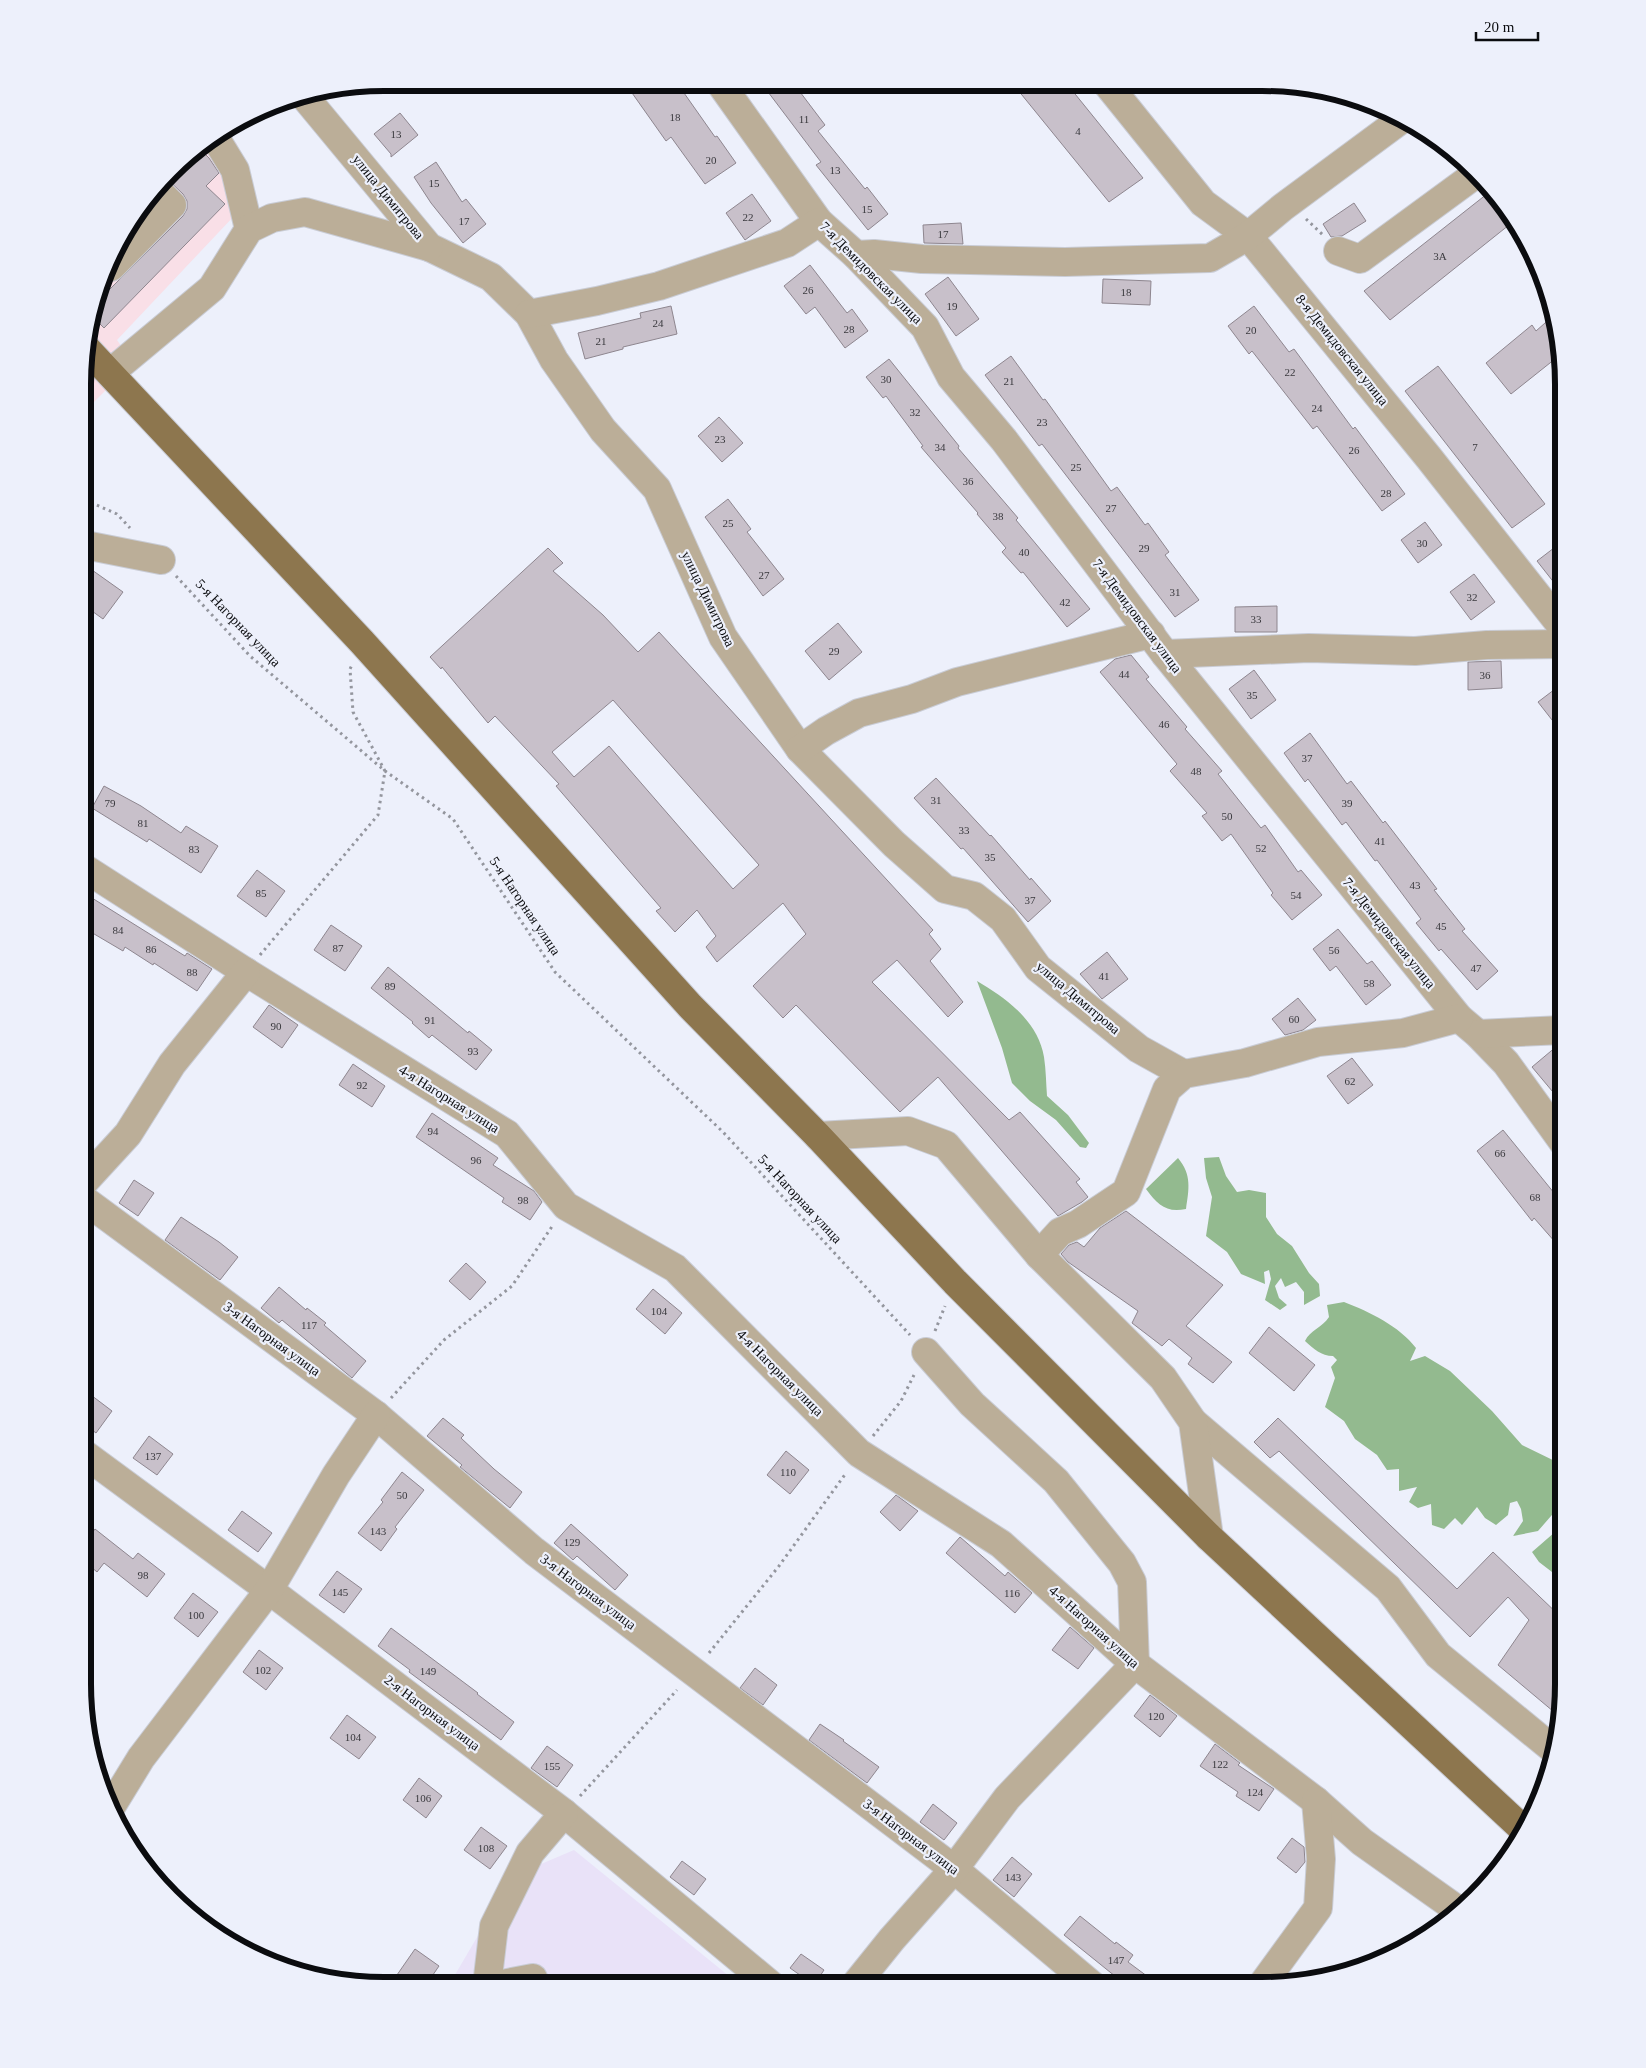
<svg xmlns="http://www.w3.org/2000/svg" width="1646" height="2068" viewBox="0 0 1646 2068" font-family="'Times New Roman',serif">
	<rect width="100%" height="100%" fill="#edf0fb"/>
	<polygon fill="#f9dfe7" points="227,133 237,144 251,198 117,340 133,363 85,411 85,344 123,233 185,157"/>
	<polygon fill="#e9e2f8" points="574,1850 740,1985 449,1985 513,1876"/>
	<g fill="#93ba8f">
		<path d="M977 981C1006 998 1038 1021 1044 1057 1046 1070 1046 1083 1047 1096L1068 1115 1089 1143 1086 1148 1080 1147 1056 1120 1030 1101 1012 1083 1002 1048Z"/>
		<polygon points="1219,1157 1226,1176 1237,1192 1249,1190 1266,1193 1266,1217 1277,1234 1292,1246 1309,1273 1319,1284 1320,1296 1304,1305 1304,1292 1296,1282 1285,1287 1281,1278 1275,1286 1279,1298 1287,1305 1280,1310 1265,1300 1271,1279 1269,1270 1264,1272 1265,1284 1241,1274 1227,1252 1206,1236 1212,1197 1206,1178 1204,1158"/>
		<path d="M1178 1158C1192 1175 1189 1189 1186 1209 1166 1213 1158 1205 1146 1189Z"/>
		<path d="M1344 1302C1370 1312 1399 1326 1416 1348L1410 1361 1425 1356 1450 1371 1492 1411 1522 1445 1563 1465V1495L1558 1508 1538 1531 1513 1536 1523 1521 1521 1509 1517 1501 1510 1503 1508 1515 1496 1525 1485 1518 1477 1507 1462 1525 1455 1518 1444 1529 1432 1525 1431 1504 1418 1508 1409 1502 1417 1487 1399 1491V1469L1387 1470 1377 1455 1355 1439 1344 1421 1325 1407 1335 1378 1331 1367 1337 1360 1333 1356C1321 1356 1314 1349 1305 1341 1310 1330 1322 1328 1329 1317L1327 1305Z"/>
		<polygon points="1555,1532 1563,1534 1560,1546 1563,1548 1563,1568 1552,1572 1539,1562 1532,1552"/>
	</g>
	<g fill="#c8c0ca" stroke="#8e868f" fill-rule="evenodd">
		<polygon points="625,83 677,83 715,137 717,136 736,163 705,184 671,137 666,141"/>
		<polygon points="762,84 794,84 825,125 818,131 865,189 867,187 888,214 868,230 816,165 821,162"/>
		<polygon points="1013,84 1067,84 1143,178 1109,202"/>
		<polygon points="400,113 418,135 391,157 391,154 374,134"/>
		<polygon points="200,149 209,158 219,173 206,186 225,204 104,328 94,318 100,299 183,216 187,209 187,201 183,194 167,179 185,157"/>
		<polygon points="436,162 462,202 466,199 486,224 463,243 431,203 414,177"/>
		<polygon points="1492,190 1514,221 1390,320 1364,291"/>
		<polygon points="752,194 771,221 745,240 726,213"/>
		<polygon points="148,203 150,205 126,229"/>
		<polygon points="1354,203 1366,221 1342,236 1331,237 1323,224"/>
		<polygon points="961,223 963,244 924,243 923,225"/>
		<polygon points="810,265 847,313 852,309 868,331 845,348 815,307 806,314 784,286"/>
		<polygon points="948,277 979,319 956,336 925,294"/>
		<polygon points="1103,279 1151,281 1150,305 1102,303"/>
		<polygon points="671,306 677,334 623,347 623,349 585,359 578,333 641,318 640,313"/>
		<polygon points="1254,306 1289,352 1294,349 1353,429 1355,427 1405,494 1382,511 1317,426 1313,429 1252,351 1249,354 1228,326"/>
		<polygon points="1554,315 1560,355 1511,394 1486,363 1532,325 1536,331"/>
		<polygon points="1011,356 1043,400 1045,399 1111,491 1117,487 1145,525 1148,523 1169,552 1165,555 1199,600 1175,617 1042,444 1039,446 985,375"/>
		<polygon points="889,359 959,446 958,448 1018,518 1016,520 1090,609 1067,627 1023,572 1021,573 1002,552 1006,548 977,514 978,513 921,447 923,446 886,396 883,398 866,377"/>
		<polygon points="1438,366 1545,504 1512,528 1405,391"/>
		<polygon points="719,417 743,443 722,462 698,436"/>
		<polygon points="728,499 751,529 747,532 784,579 763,596 705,517"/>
		<polygon points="1425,522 1442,545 1418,563 1401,540"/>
		<polygon points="1563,541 1563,594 1537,561"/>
		<path d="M548 548 563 563 553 571 603 615 638 652 659 632 933 930 929 934 941 949 930 961 963 1002 948 1017 897 960 872 982 1009 1120 1020 1112 1080 1179 1076 1182 1088 1197 1082 1202 1058 1216 938 1077 900 1112 796 1005 783 1018 753 986 806 934 783 903 717 962 706 947 716 936 697 910 675 932 656 911 661 908 556 786 559 784 495 716 488 723 442 667 441 669 430 657ZM613 700 759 865 733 889 609 746 574 777 552 752Z"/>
		<polygon points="92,570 123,592 103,619 85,606 85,580"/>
		<polygon points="1474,574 1495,602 1471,620 1450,592"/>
		<polygon points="1277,606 1277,632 1235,632 1235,607"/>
		<polygon points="838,623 862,652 829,680 805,651"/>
		<polygon points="1131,655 1149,677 1146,679 1187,727 1185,729 1222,771 1218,774 1261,828 1265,825 1298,872 1301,870 1322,895 1292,920 1271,895 1273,893 1231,834 1222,841 1202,816 1207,813 1170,771 1177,764 1100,672 1115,659"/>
		<polygon points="1501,661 1502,688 1468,690 1468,662"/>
		<polygon points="1254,670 1276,700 1251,719 1229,689"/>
		<polygon points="1563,683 1563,734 1538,702"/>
		<polygon points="1310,733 1347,784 1351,781 1383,823 1385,821 1437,889 1434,890 1465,929 1462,931 1498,971 1477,990 1441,949 1439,951 1416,923 1421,919 1377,860 1375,861 1346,822 1342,825 1308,779 1305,782 1284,753"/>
		<polygon points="936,778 990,836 991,835 1030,880 1031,878 1051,901 1028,922 963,848 961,849 914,798"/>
		<polygon points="104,786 141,806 181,833 186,826 218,846 201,873 149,839 147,842 92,808"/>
		<polygon points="257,870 285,891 266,917 237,896"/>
		<polygon points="84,893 185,956 187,953 212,969 197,991 154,963 153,965 125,947 123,951 84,928"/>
		<polygon points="331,925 362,946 345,971 314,950"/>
		<polygon points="1338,929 1367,964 1372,961 1391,985 1366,1005 1336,966 1330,971 1313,949"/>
		<polygon points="1107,952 1128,979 1102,999 1080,974"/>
		<polygon points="388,967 468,1033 469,1031 492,1050 476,1070 432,1035 429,1038 412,1023 413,1022 371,988"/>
		<polygon points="1298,998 1316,1020 1303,1030 1285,1035 1272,1019"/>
		<polygon points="269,1005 298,1025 282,1048 253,1027"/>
		<polygon points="1557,1046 1563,1046 1563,1104 1532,1067"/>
		<polygon points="1352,1058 1373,1085 1348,1104 1327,1076"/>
		<polygon points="353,1064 385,1086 372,1107 339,1085"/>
		<polygon points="432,1113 498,1158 493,1165 534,1191 542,1202 530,1220 502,1202 504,1198 416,1137"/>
		<polygon points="1503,1130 1563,1204 1563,1251 1534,1218 1532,1221 1477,1151"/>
		<polygon points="134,1180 154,1193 138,1216 119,1203"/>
		<polygon points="1126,1211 1223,1285 1186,1326 1232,1362 1213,1383 1188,1364 1192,1358 1169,1339 1162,1346 1132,1323 1138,1311 1068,1262 1061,1254 1069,1245 1077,1242 1084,1247 1100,1228"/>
		<polygon points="181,1217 219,1242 238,1257 220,1280 165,1240"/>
		<polygon points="466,1263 486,1282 470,1300 449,1281"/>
		<polygon points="279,1287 306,1310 307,1308 326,1323 324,1325 366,1361 352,1378 282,1320 279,1323 261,1308"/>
		<polygon points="653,1289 682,1313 665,1334 636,1309"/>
		<polygon points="1269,1327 1315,1365 1294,1391 1249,1353"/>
		<polygon points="83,1389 112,1411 96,1433 83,1423"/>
		<polygon points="443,1418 464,1435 461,1438 494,1469 522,1492 510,1508 460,1467 462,1465 427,1436"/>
		<polygon points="1278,1418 1457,1589 1493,1552 1563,1619 1563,1703 1560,1717 1498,1665 1529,1620 1508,1597 1470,1637 1279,1451 1270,1458 1254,1442"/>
		<polygon points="149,1436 173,1454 157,1475 133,1458"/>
		<polygon points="786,1451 809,1470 790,1494 767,1475"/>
		<polygon points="402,1472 424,1490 395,1527 397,1529 381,1551 358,1533 383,1502 381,1500"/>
		<polygon points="896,1495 918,1511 900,1531 880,1512"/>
		<polygon points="242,1511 272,1533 258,1552 228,1530"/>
		<polygon points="571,1524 628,1575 615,1590 577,1556 573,1560 554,1543"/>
		<polygon points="95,1529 133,1559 138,1553 165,1574 147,1597 104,1563 97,1572 83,1560 83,1545"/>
		<polygon points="960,1537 1005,1576 1008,1572 1032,1593 1015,1613 946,1553"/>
		<polygon points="337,1571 362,1589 344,1613 319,1595"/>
		<polygon points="193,1593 218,1612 198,1637 174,1618"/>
		<polygon points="1070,1627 1094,1648 1078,1669 1052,1650"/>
		<polygon points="391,1628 478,1693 477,1694 514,1722 501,1740 409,1672 410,1670 378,1646"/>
		<polygon points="259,1650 283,1668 266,1690 243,1672"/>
		<polygon points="755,1668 777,1685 763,1705 740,1688"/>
		<polygon points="1150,1695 1177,1716 1160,1737 1134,1716"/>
		<polygon points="347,1715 376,1737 359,1759 330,1738"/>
		<polygon points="820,1724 844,1740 843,1741 879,1767 867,1783 809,1740"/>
		<polygon points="1215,1744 1240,1763 1238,1765 1274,1789 1259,1811 1236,1796 1238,1792 1200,1766"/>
		<polygon points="547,1746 573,1765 557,1787 531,1768"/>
		<polygon points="419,1778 442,1796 426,1818 403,1800"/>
		<polygon points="933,1804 957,1823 944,1840 920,1822"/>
		<polygon points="481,1827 507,1846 490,1869 464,1850"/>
		<polygon points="1292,1838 1304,1847 1305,1862 1296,1873 1277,1858"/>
		<polygon points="1012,1857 1032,1874 1014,1897 993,1880"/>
		<polygon points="682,1861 706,1879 694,1895 670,1877"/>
		<polygon points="1080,1916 1115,1944 1116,1942 1133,1955 1128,1962 1159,1985 1126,1985 1064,1935"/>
		<polygon points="415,1949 439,1966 426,1985 390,1985"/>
		<polygon points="801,1954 824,1970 814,1985 790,1968"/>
	</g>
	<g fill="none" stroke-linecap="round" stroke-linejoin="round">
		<g stroke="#c9ccd5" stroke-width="30">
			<g id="minor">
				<polyline points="720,83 819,222 856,255 925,327 951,377 1004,440 1165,654 1459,1018 1478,1034 1506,1063 1563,1142"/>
				<polyline points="1108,85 1203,203 1248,236 1429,458 1563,628"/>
				<polyline points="304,96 429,247 491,277 529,314 554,360 603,430 657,489 723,637 800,749 894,844 945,889 974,896 1003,919 1038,968 1139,1049 1184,1074"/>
				<polyline points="216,139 235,170 249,229"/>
				<polyline points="1338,251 1360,259 1476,174"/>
				<polyline points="856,255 874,254 922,259 1065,262 1210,258 1248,236 1283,207 1402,119"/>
				<polyline points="111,267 172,205 158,191"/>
				<polyline points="529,314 597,301 659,286 787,243 819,222"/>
				<polyline points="110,373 212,288 249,229 272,218 305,212 429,247"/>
				<polyline points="85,545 161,560"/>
				<polyline points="1165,654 1309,648 1415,651 1487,645 1563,644"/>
				<polyline points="800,749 826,731 859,713 912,699 957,682 1151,634"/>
				<polyline points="84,868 246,972 507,1134 566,1206 675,1268 859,1453 1001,1544 1135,1664 1316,1801 1362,1842 1458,1910"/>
				<polyline points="1478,1034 1563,1030"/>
				<polyline points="818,1136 908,1131 946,1145 1039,1255"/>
				<polyline points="83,1183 128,1134 172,1064 246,972"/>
				<polyline points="83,1199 376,1415 534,1551 954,1869 1092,1985"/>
				<polyline points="1193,1422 1388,1588 1438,1655 1554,1750"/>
				<polyline points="83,1453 269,1590 564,1813 771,1985"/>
				<polyline points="1209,1537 1193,1422 1163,1378 1039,1255 1060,1232 1078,1224 1126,1192 1167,1089 1184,1074 1245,1063 1318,1042 1403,1033 1459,1018"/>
				<polyline points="111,1807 141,1758 269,1590 336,1475 376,1415"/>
				<polyline points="487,1985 494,1926 530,1853 564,1813"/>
				<polyline points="497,1985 533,1978 536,1985"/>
				<polyline points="855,1985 892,1939 954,1869 1007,1798 1135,1664 1132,1582 1122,1563 1056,1481 972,1404 926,1352"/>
				<polyline points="1262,1985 1318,1908 1321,1859 1316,1801"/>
			</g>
		</g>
		<g stroke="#c9ccd5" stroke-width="30">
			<polyline id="major" points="85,347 362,642 690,1006 818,1136 955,1282 1209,1537 1525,1831"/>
		</g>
		<g stroke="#94969e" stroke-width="3" stroke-dasharray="2.5 4" stroke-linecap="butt">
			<polyline points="1306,219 1323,235"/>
			<polyline points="85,500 117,514 130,528"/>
			<polyline points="176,576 250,656 385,771 453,819 555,972 723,1132 910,1335"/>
			<polyline points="260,955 378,815 385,771 353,712 350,669 352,665"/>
			<polyline points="935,1331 945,1306"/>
			<polyline points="391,1398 444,1340 512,1286 553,1225"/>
			<polyline points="873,1436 901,1401 914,1375"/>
			<polyline points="709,1653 779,1566 846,1473"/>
			<polyline points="580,1796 677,1690"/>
		</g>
		<use href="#minor" stroke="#bbae98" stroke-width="28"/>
		<use href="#major" stroke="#8d764e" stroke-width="28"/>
	</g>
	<g text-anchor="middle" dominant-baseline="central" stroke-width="4.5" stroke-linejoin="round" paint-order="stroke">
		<g font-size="11" fill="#3a393e">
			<text x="675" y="117">18</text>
			<text x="804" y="119">11</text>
			<text x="1078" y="131">4</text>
			<text x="396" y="134">13</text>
			<text x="711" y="160">20</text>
			<text x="835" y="170">13</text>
			<text x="434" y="183">15</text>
			<text x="867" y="209">15</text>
			<text x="748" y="217">22</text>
			<text x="464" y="221">17</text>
			<text x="943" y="234">17</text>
			<text x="1440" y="256">3А</text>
			<text x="808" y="290">26</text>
			<text x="1126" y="292">18</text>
			<text x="952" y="306">19</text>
			<text x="658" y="323">24</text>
			<text x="849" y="329">28</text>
			<text x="1251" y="330">20</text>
			<text x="601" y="341">21</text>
			<text x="1290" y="372">22</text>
			<text x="886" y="379">30</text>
			<text x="1009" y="381">21</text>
			<text x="1317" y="408">24</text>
			<text x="915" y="412">32</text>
			<text x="1042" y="422">23</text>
			<text x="720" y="439">23</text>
			<text x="940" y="447">34</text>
			<text x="1475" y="447">7</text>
			<text x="1354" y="450">26</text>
			<text x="1076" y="467">25</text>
			<text x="968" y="481">36</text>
			<text x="1386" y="493">28</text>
			<text x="1111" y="508">27</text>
			<text x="998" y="516">38</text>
			<text x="728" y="523">25</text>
			<text x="1422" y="543">30</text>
			<text x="1144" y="548">29</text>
			<text x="1024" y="552">40</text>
			<text x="764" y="575">27</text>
			<text x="1175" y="592">31</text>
			<text x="1472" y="597">32</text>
			<text x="1065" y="602">42</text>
			<text x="1256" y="619">33</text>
			<text x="834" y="651">29</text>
			<text x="1124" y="674">44</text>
			<text x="1485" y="675">36</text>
			<text x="1252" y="695">35</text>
			<text x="1164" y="724">46</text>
			<text x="1307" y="758">37</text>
			<text x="1196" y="771">48</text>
			<text x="936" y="800">31</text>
			<text x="110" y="803">79</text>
			<text x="1347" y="803">39</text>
			<text x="1227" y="816">50</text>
			<text x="143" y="823">81</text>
			<text x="964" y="830">33</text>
			<text x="1380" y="841">41</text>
			<text x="1261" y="848">52</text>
			<text x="194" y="849">83</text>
			<text x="990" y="857">35</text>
			<text x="1415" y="885">43</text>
			<text x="261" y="893">85</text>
			<text x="1296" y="895">54</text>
			<text x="1030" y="900">37</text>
			<text x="1441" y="926">45</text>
			<text x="118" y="930">84</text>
			<text x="338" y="948">87</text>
			<text x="151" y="949">86</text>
			<text x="1334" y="950">56</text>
			<text x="1476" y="968">47</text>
			<text x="192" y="972">88</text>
			<text x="1104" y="976">41</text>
			<text x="1369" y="983">58</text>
			<text x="390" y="986">89</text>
			<text x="1294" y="1019">60</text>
			<text x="430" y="1020">91</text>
			<text x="276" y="1026">90</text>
			<text x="473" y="1051">93</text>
			<text x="1350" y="1081">62</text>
			<text x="362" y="1085">92</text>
			<text x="433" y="1131">94</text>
			<text x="1500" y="1153">66</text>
			<text x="476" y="1160">96</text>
			<text x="1535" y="1197">68</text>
			<text x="523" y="1200">98</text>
			<text x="659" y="1311">104</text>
			<text x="309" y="1325">117</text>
			<text x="153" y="1456">137</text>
			<text x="788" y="1472">110</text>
			<text x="402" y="1495">50</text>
			<text x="378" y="1531">143</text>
			<text x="572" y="1542">129</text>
			<text x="143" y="1575">98</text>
			<text x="340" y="1592">145</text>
			<text x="1012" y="1593">116</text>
			<text x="196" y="1615">100</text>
			<text x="263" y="1670">102</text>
			<text x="428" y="1671">149</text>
			<text x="1156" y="1716">120</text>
			<text x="353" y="1737">104</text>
			<text x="1220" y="1764">122</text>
			<text x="552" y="1766">155</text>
			<text x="1255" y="1792">124</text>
			<text x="423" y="1798">106</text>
			<text x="486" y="1848">108</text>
			<text x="1013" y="1877">143</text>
			<text x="1116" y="1960">147</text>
		</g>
		<g font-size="14" fill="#0b0c0f" stroke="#edf0fb">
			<text transform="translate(388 197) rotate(51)">улица Димитрова</text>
			<text transform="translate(871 273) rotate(45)">7-я Демидовская улица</text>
			<text transform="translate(1342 350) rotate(51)">8-я Демидовская улица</text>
			<text transform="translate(708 599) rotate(64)">улица Димитрова</text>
			<text transform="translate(1137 616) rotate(53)">7-я Демидовская улица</text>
			<text transform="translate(238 623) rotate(46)">5-я Нагорная улица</text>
			<text transform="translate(525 906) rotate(56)">5-я Нагорная улица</text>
			<text transform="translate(1389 933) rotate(51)">7-я Демидовская улица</text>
			<text transform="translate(1078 998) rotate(40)">улица Димитрова</text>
			<text transform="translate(449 1099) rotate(32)">4-я Нагорная улица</text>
			<text transform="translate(800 1199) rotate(47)">5-я Нагорная улица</text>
			<text transform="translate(272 1339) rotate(36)">3-я Нагорная улица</text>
			<text transform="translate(780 1373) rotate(45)">4-я Нагорная улица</text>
			<text transform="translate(588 1592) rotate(37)">3-я Нагорная улица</text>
			<text transform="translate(1094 1627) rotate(42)">4-я Нагорная улица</text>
			<text transform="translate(432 1713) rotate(37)">2-я Нагорная улица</text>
			<text transform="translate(911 1837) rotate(37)">3-я Нагорная улица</text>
		</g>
	</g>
	<path d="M0 0H1646V2068H0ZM384 91H1262A293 293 0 0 1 1555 384V1684A293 293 0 0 1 1262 1977H384A293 293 0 0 1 91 1684V384A293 293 0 0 1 384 91Z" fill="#edf0fb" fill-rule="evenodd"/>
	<path fill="none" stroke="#0b0c0f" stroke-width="6" d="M384 91H1262A293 293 0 0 1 1555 384V1684A293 293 0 0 1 1262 1977H384A293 293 0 0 1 91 1684V384A293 293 0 0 1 384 91Z"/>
	<path d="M1476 32v8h62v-8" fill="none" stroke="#0b0c0f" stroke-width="2.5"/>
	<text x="1484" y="32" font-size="15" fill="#0b0c0f" stroke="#edf0fb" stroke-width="4" paint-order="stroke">20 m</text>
</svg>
